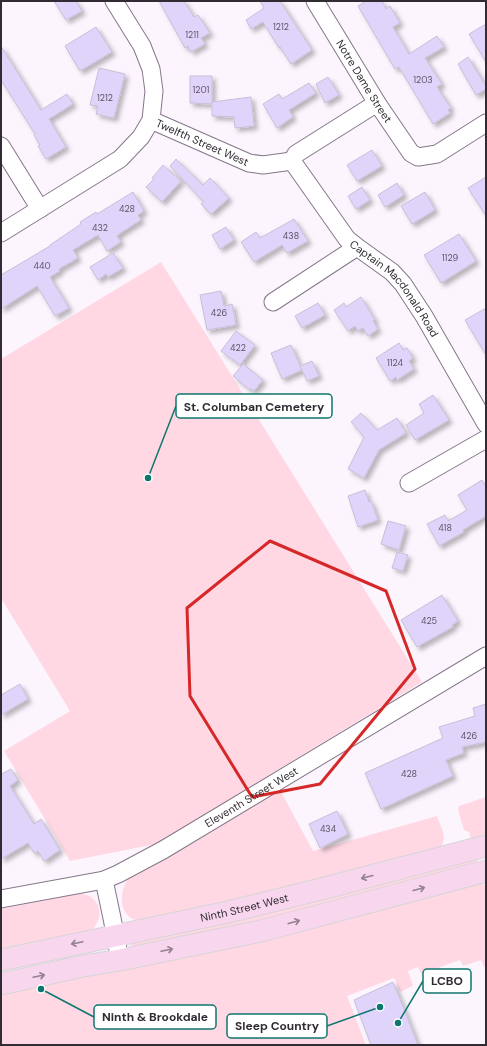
<svg xmlns="http://www.w3.org/2000/svg" width="487" height="1046" viewBox="0 0 487 1046" font-family="'DM Sans',sans-serif">
	<defs>
		<filter id="shadow"><feDropShadow dx="3.5" dy="3.5" stdDeviation="2" flood-color="#0004"/></filter>
	</defs>
	<rect width="100%" height="100%" fill="#fcf5fe"/>
	<g fill="#ffd8e4">
		<polygon points="161,262 422,682 156,844 70,861 4,751 70,711 1,598 1,359"/>
		<path d="M280 790 313 851 437 816C441 828 448 837 440 848L314 882 141 921C120 920 118 895 127 880L190 845Z"/>
		<polygon points="486,797 486,834 471,839 469,832 464,830 458,810 459,806"/>
		<polygon points="476,857 478,864 273,919 137,947 130,945 129,941"/>
		<polygon points="476,882 486,885 486,966 484,967 481,960 463,966 460,960 421,974 418,967 408,971 413,986 400,992 394,978 347,996 366,1045 1,1045 1,994"/>
		<path d="M79 894C101 893 107 921 88 932L1 950V909Z"/>
	</g>
	<g fill="#e1d4fa" stroke="#c7bfd7" filter="url(#shadow)">
		<polygon points="54,1 76,1 82,11 66,20"/>
		<polygon points="159,1 184,1 194,17 198,15 210,33 201,38 205,44 191,52 188,46 185,48"/>
		<polygon points="260,1 280,1 312,50 291,64 280,47 279,48 263,22 251,29 246,20 264,8"/>
		<polygon points="366,1 382,1 386,9 390,6 400,23 393,27 409,54 437,36 444,47 425,58 442,84 437,87 451,108 448,110 450,113 433,124 399,67 395,69 358,6"/>
		<polygon points="486,24 486,62 469,34"/>
		<polygon points="96,27 112,52 80,71 65,46"/>
		<polygon points="1,46 41,110 67,94 73,104 49,119 66,147 46,159 38,146 40,145 34,135 35,134 1,80"/>
		<polygon points="468,57 486,86 486,89 476,95 458,64"/>
		<polygon points="99,68 125,74 114,118 96,114 98,106 90,105"/>
		<polygon points="190,76 212,76 212,104 190,103"/>
		<polygon points="328,77 339,95 325,103 316,84"/>
		<polygon points="309,83 316,93 289,110 293,117 277,128 263,104 279,94 282,99"/>
		<polygon points="251,97 254,126 235,128 234,117 212,116 212,102"/>
		<polygon points="372,150 382,166 357,181 347,165"/>
		<polygon points="176,159 203,185 210,178 229,198 211,214 201,204 204,202 170,166"/>
		<polygon points="163,165 181,181 162,202 146,187 154,179 152,178"/>
		<polygon points="486,177 486,216 468,188"/>
		<polygon points="397,183 404,195 385,207 378,195"/>
		<polygon points="362,187 370,200 356,209 348,196"/>
		<polygon points="133,192 144,211 138,215 141,220 119,234 119,235 117,236 121,242 107,251 98,235 73,250 78,258 59,269 60,271 50,277 69,308 55,316 37,286 1,309 1,275 50,246 50,245 81,224 80,222 96,212 97,214"/>
		<polygon points="425,192 435,210 412,224 401,206"/>
		<polygon points="294,219 308,241 287,253 282,245 254,262 241,242 256,232 260,238"/>
		<polygon points="226,227 234,240 220,249 212,235"/>
		<polygon points="459,234 476,261 441,283 424,255"/>
		<polygon points="113,253 123,268 108,277 106,274 98,280 90,267"/>
		<polygon points="221,291 224,306 232,304 236,325 207,330 200,295"/>
		<polygon points="361,297 375,320 373,321 378,329 368,336 363,328 358,331 355,326 348,331 334,310 344,303 346,307"/>
		<polygon points="318,303 325,315 302,328 295,316"/>
		<polygon points="486,308 486,355 465,320"/>
		<polygon points="236,331 255,345 240,365 221,351"/>
		<polygon points="399,343 403,350 407,348 413,358 409,361 414,369 397,380 396,377 390,381 376,358"/>
		<polygon points="291,345 302,370 282,379 271,353"/>
		<polygon points="312,361 319,376 307,381 300,366"/>
		<polygon points="243,364 263,380 254,391 251,389 250,390 233,376"/>
		<polygon points="433,395 449,420 415,440 406,425 424,413 419,404"/>
		<polygon points="361,413 377,430 397,418 406,433 379,450 364,478 348,469 364,437 351,422"/>
		<polygon points="482,480 486,487 486,516 463,530 464,532 439,546 427,524 445,515 448,521 467,510 458,495"/>
		<polygon points="365,490 369,502 371,501 378,520 358,527 348,496"/>
		<polygon points="388,521 406,526 399,550 381,544"/>
		<polygon points="397,552 408,555 403,571 392,568"/>
		<polygon points="442,595 458,621 452,625 453,627 417,647 401,620"/>
		<polygon points="20,684 28,699 1,715 1,695"/>
		<polygon points="486,704 486,742 462,747 464,753 446,760 453,776 381,809 365,773 443,738 439,727 475,716 473,708"/>
		<polygon points="11,769 18,780 10,786 34,824 41,819 60,850 44,861 38,851 34,853 28,843 1,859 1,772 2,774"/>
		<polygon points="337,811 348,834 320,848 309,824"/>
		<polygon points="393,982 406,1014 418,1045 371,1045 354,1000"/>
	</g>
	<g fill="none" stroke-linecap="round" stroke-linejoin="round">
		<g stroke="#857689" stroke-width="19">
			<g id="minor">
				<path id="s1" d="M315 1 377 103 411 153 418 157 437 154 486 123"/>
				<path id="s2" d="M151 120 249 163 263 165 292 161"/>
				<polyline points="1,146 40,209"/>
				<path id="s3" d="M292 161 347 239 357 247 392 272 403 284 424 316 486 424"/>
				<polyline points="292,161 296,154 377,103"/>
				<polyline points="1,233 120,159 141,137 151,120 154,91 151,69 142,46 114,1"/>
				<polyline points="273,302 357,247"/>
				<polyline points="409,483 486,439"/>
				<polyline points="104,880 112,918 120,960"/>
				<path id="s4" d="M1 899 104 880 118 874 163 850 486 656"/>
			</g>
		</g>
		<g stroke="#d6d5d6" stroke-width="23">
			<g id="major">
				<path id="s5" d="M1 960 228 912 325 888 486 846"/>
				<polyline points="1,984 83,966 120,960 261,931 486,871"/>
			</g>
		</g>
		<use href="#minor" stroke="#fff" stroke-width="17"/>
		<use href="#major" stroke="#f8d7ee" stroke-width="21"/>
	</g>
	<defs><path id="oneway-shaft" d="M-6 0H5M1.5-3L5.5 0L1.5 3" fill="none" stroke-width="1.6" stroke-linecap="round" stroke-linejoin="round"/></defs>
	<g stroke="#948190">
		<use href="#oneway-shaft" transform="translate(367 877) rotate(165)"/>
		<use href="#oneway-shaft" transform="translate(419 889) rotate(-15)"/>
		<use href="#oneway-shaft" transform="translate(294 922) rotate(-15)"/>
		<use href="#oneway-shaft" transform="translate(77 943) rotate(168)"/>
		<use href="#oneway-shaft" transform="translate(167 950) rotate(-12)"/>
		<use href="#oneway-shaft" transform="translate(39 976) rotate(-12)"/>
	</g>
	<path fill="none" stroke="#d62828" stroke-width="3" stroke-linejoin="round" d="M270 541 386 591 415 669 320 784 252 797 190 696 187 608Z"/>
	<g text-anchor="middle" dominant-baseline="central" stroke-width="3.5" stroke-linejoin="round" paint-order="stroke">
		<g font-size="9" fill="#5d5565">
			<text x="281" y="27">1212</text>
			<text x="192" y="35">1211</text>
			<text x="423" y="80">1203</text>
			<text x="201" y="90">1201</text>
			<text x="105" y="98">1212</text>
			<text x="127" y="209">428</text>
			<text x="100" y="228">432</text>
			<text x="291" y="236">438</text>
			<text x="450" y="258">1129</text>
			<text x="42" y="266">440</text>
			<text x="219" y="313">426</text>
			<text x="238" y="348">422</text>
			<text x="395" y="363">1124</text>
			<text x="445" y="528">418</text>
			<text x="429" y="621">425</text>
			<text x="469" y="736">426</text>
			<text x="409" y="774">428</text>
			<text x="328" y="829">434</text>
		</g>
		<g font-size="11" fill="#312b33" stroke="#fff">
			<text stroke="none"><textPath href="#s1" startOffset="94">Notre Dame Street</textPath></text>
			<text stroke="none"><textPath href="#s2" startOffset="56">Twelfth Street West</textPath></text>
			<text stroke="none"><textPath href="#s3" startOffset="165">Captain Macdonald Road</textPath></text>
			<text stroke="none"><textPath href="#s4" startOffset="274">Eleventh Street West</textPath></text>
			<text stroke="none"><textPath href="#s5" startOffset="249">Ninth Street West</textPath></text>
		</g>
	</g>
	<path fill="none" stroke="#0f766e" stroke-width="1.5" d="M148 478L176 406M398 1023L423 981M41 989L94 1017M380 1007L327 1026"/>
	<g fill="#0f766e" stroke="#fff" stroke-width="1.5">
		<circle cx="148" cy="478" r="4"/>
		<circle cx="398" cy="1023" r="4"/>
		<circle cx="41" cy="989" r="4"/>
		<circle cx="380" cy="1007" r="4"/>
	</g>
	<g fill="#fff" stroke="#0f766e" stroke-width="1.5">
		<rect x="176" y="394" width="156" height="24" rx="4"/>
		<rect x="423" y="969" width="48" height="24" rx="4"/>
		<rect x="94" y="1005" width="122" height="24" rx="4"/>
		<rect x="227" y="1014" width="100" height="24" rx="4"/>
	</g>
	<g font-size="12" text-anchor="middle" font-weight="bold" fill="#312b33">
		<text x="254" y="411">St. Columban Cemetery</text>
		<text x="447" y="985">LCBO</text>
		<text x="155" y="1021">Ninth &amp; Brookdale</text>
		<text x="277" y="1030">Sleep Country</text>
	</g>
	<rect width="487" height="1046" fill="none" stroke="#312b33" stroke-width="4"/>
</svg>
